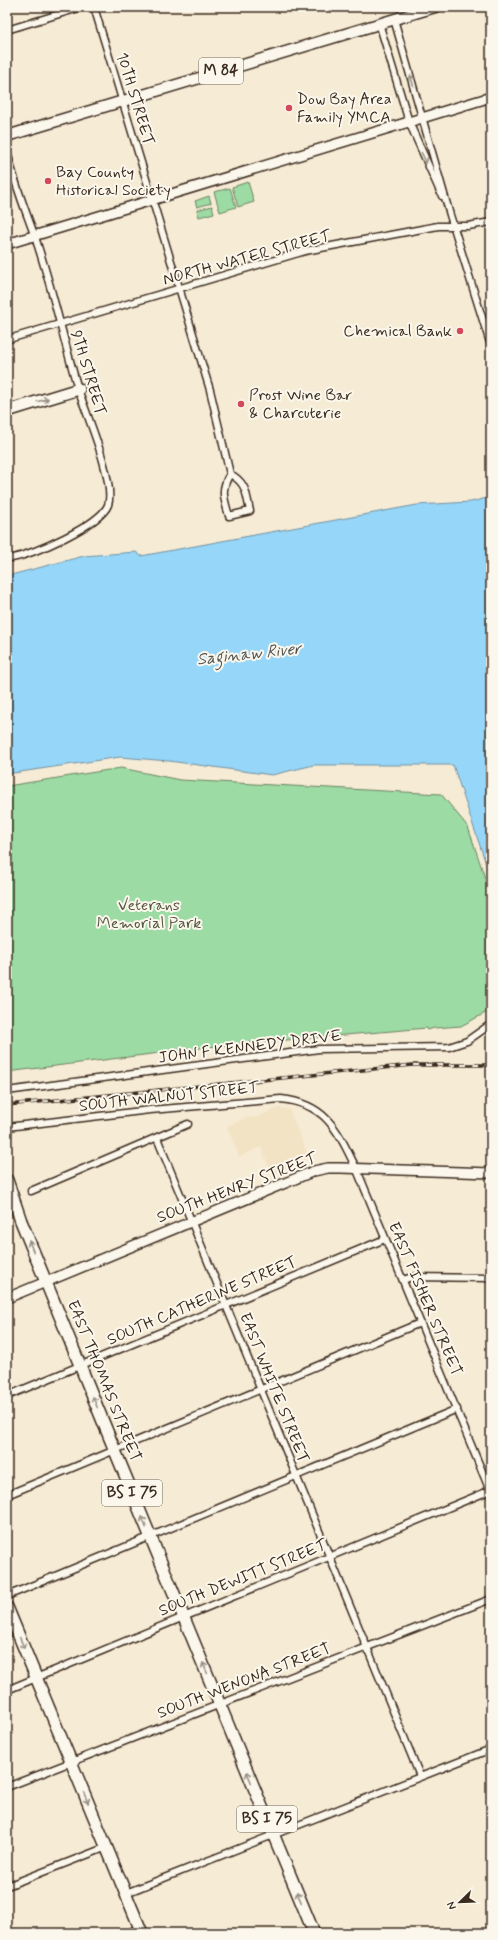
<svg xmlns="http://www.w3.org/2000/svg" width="498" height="1940" viewBox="0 0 498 1940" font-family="Mynerve,sans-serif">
	<rect width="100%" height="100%" fill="#f6ebd5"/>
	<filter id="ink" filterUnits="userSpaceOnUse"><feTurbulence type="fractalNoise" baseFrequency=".025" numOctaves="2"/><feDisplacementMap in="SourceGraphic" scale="8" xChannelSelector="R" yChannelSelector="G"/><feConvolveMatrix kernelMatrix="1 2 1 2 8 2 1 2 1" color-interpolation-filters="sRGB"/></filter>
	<g filter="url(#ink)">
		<polygon fill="#f3e3c5" points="278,1108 289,1109 309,1158 272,1174 261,1147 239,1157 227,1126 245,1118 257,1117"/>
		<g fill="#9cdba4" stroke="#6c8261">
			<polygon points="248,182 254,202 238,207 232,187"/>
			<polygon points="230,188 236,207 220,212 214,192"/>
			<polygon points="209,196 211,203 197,207 195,201"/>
			<polygon points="212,206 214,213 199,217 197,210"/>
			<polygon points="121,768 180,780 441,794 468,827 491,896 491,1010 461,1026 434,1028 428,1030 427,1028 216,1046 7,1072 7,786"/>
		</g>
		<polygon fill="#96d6f8" stroke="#7291a1" points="491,497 491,879 453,765 314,765 272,775 169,761 120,757 7,774 7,576 84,556 136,552 141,556 417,505 471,502"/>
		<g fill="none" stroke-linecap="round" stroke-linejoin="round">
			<g stroke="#3b2a1e" stroke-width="9">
				<g id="street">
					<path d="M94 7 210 390 230 474C220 490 224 498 229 516L250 511C246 494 247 483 230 474"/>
					<polyline points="394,19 450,215 491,346"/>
					<polyline points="379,23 409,122 442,196"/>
					<polyline points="7,30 82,7"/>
					<path d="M7 150C13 180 25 209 35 237 52 287 63 338 78 389 86 413 116 483 108 505 100 525 32 555 12 558"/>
					<polyline points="9,339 305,251 438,226 468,226 491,222"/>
					<polyline points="7,1091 319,1049 449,1047 467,1041 491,1024"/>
					<path d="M7 1127 150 1110 281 1099C328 1104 338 1132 357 1170L491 1493"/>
					<polyline points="157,1138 420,1776"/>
					<polyline points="31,1191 188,1124"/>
					<polyline points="403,1280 412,1277 491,1278"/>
					<polyline points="7,1396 385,1239"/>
					<polyline points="7,1495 420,1323"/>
					<polyline points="7,1596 457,1409"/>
					<polyline points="7,1690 491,1490"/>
					<polyline points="7,1787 491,1599"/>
					<polyline points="7,1886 107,1847"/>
					<polyline points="126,1893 491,1749"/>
					<polyline points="128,1933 140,1928"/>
				</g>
			</g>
			<g stroke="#3b2a1e" stroke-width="12">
				<g id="secondary">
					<polyline points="7,244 491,97"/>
					<polyline points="7,1298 314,1171 328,1168 341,1168 491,1173"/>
				</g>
			</g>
			<g stroke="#3b2a1e" stroke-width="13">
				<polyline id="primary" points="7,136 435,7"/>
			</g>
			<g stroke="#3b2a1e" stroke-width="14">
				<g id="highway">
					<polyline points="7,411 79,389"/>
					<polyline points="7,1180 21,1221 111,1441 314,1933"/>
					<polyline points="7,1607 142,1933"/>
				</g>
			</g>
			<use href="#street" stroke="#fbf7ec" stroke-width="6"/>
			<use href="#secondary" stroke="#fbf7ec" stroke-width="9"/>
			<use href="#primary" stroke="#fbf7ec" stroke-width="10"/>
			<use href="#highway" stroke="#fbf7ec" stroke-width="11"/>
			<g stroke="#3b2a1e" stroke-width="3.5">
				<polyline id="rail" points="7,1105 413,1065 491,1065"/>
			</g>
			<use href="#rail" stroke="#fbf7ec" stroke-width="2" stroke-dasharray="6" stroke-linecap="butt"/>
		</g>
		<defs><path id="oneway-shaft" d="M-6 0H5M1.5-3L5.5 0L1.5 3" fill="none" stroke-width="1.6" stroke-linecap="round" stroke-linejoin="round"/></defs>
		<g stroke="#9b9085">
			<use href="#oneway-shaft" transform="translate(412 81) rotate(-106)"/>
			<use href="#oneway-shaft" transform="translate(424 158) rotate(65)"/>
			<use href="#oneway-shaft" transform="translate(43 400) rotate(-16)"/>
			<use href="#oneway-shaft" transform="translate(31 1246) rotate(-112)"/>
			<use href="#oneway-shaft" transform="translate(95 1402) rotate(-112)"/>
			<use href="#oneway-shaft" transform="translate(144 1522) rotate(-111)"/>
			<use href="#oneway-shaft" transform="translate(22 1643) rotate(68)"/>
			<use href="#oneway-shaft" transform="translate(205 1668) rotate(-113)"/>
			<use href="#oneway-shaft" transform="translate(249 1777) rotate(-112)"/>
			<use href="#oneway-shaft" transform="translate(86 1798) rotate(67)"/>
			<use href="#oneway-shaft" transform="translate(299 1897) rotate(-113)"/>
		</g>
	</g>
	<g fill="#d1495b" stroke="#fbf7ec" stroke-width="1.5">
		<circle cx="289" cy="108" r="4"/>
		<circle cx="48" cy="181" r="4"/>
		<circle cx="460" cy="331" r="4"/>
		<circle cx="241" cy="404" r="4"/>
	</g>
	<g text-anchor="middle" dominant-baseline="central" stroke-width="4" stroke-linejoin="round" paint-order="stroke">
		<g fill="#fbf7ec" stroke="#75685c" stroke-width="1">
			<rect x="199" y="58" width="44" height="26" rx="3"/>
			<rect x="102" y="1480" width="60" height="26" rx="3"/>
			<rect x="237" y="1806" width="60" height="26" rx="3"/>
		</g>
		<g font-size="15" font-weight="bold" fill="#3b2a1e">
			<text x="221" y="71">M 84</text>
			<text x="132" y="1493">BS I 75</text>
			<text x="267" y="1819">BS I 75</text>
		</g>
		<g font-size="16" fill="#3b2a1e" stroke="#fbf7ec">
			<text transform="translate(135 99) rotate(73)">10TH STREET</text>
			<text transform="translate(247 258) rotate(-15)">NORTH WATER STREET</text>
			<text transform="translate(88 373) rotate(73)">9TH STREET</text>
			<text transform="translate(250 1047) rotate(-7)">JOHN F KENNEDY DRIVE</text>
			<text transform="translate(169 1097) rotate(-6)">SOUTH WALNUT STREET</text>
			<text transform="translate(237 1188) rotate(-21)">SOUTH HENRY STREET</text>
			<text transform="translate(425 1299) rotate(67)">EAST FISHER STREET</text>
			<text transform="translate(202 1301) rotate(-23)">SOUTH CATHERINE STREET</text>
			<text transform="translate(104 1381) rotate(68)">EAST THOMAS STREET</text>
			<text transform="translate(274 1388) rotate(68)">EAST WHITE STREET</text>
			<text transform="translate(243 1578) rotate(-22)">SOUTH DEWITT STREET</text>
			<text transform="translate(244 1681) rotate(-21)">SOUTH WENONA STREET</text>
		</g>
		<g font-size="16" fill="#3b2a1e" stroke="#fbf7ec" text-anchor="start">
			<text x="297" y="99">Dow Bay Area<tspan x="297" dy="18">Family YMCA</tspan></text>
			<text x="56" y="172">Bay County<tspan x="56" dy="18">Historical Society</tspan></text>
			<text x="452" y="331" text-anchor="end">Chemical Bank</text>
			<text x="249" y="395">Prost Wine Bar<tspan x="249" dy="18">&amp; Charcuterie</tspan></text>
		</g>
		<g font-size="16" fill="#535640" stroke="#fbf7ec">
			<text x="149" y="905">Veterans<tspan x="149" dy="18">Memorial Park</tspan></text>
		</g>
		<g font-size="17" font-style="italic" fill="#525554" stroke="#fbf7ec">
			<text transform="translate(249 654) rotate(-6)">Saginaw River</text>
		</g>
	</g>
	<rect width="498" height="1940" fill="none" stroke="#fbf7ec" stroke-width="24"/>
	<rect x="12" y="12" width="474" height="1916" fill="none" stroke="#3b2a1e" stroke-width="1.5" filter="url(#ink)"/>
	<g transform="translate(460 1902) rotate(247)" stroke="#fbf7ec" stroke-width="3" paint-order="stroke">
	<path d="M0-3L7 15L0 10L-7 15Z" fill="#3b2a1e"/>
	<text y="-6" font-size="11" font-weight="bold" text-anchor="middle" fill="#3b2a1e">N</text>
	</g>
</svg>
